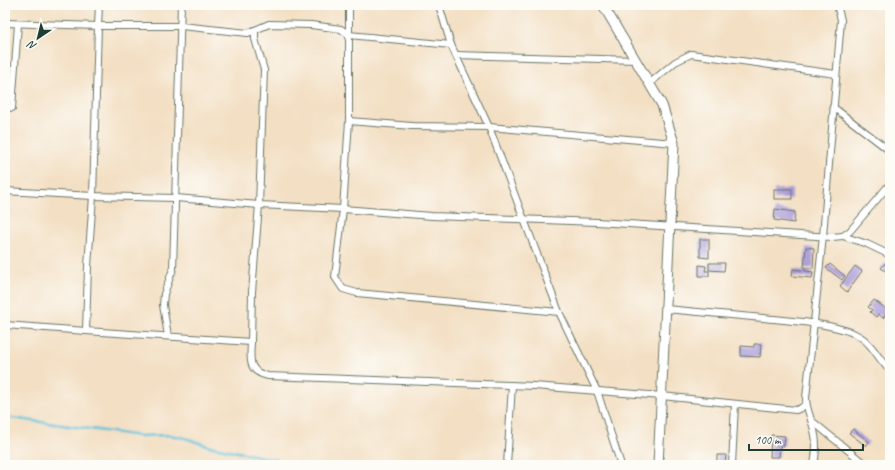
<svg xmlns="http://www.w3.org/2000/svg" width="895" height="470" viewBox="0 0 895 470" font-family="Caveat,sans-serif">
	<rect width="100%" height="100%" fill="#fdfcf7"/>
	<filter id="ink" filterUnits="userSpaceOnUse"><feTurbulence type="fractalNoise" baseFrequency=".025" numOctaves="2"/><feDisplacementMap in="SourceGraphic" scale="8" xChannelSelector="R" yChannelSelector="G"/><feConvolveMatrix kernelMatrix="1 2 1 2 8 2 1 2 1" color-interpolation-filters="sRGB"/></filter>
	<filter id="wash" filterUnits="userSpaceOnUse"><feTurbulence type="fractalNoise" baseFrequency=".012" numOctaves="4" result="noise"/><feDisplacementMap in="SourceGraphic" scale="16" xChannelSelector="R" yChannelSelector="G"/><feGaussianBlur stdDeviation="0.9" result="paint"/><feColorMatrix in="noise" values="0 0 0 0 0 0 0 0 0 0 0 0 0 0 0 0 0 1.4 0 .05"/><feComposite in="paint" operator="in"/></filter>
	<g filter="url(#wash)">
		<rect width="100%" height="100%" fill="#f3dfc3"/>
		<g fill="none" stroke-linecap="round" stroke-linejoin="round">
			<polyline stroke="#5ec1dc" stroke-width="2.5" points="5,417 140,436 170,435 185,438 209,446 277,460 288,465"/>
		</g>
		<g id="blocks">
			<g fill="#ab9bd9">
				<rect x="774" y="189" width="18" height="10"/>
				<polygon points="775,209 795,212 794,223 774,220"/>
				<polygon points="700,239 709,239 709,258 700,257"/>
				<polygon points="806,247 814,248 813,268 804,268"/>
				<polygon points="709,263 725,263 724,271 709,270"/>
				<polygon points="885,263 890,266 890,274 881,268"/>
				<polygon points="830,264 845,276 842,280 826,268"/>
				<polygon points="699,265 706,266 705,271 709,271 709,276 699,276"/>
				<polygon points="855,266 862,271 847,292 840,286"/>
				<polygon points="793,269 813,272 812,278 792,276"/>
				<polygon points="874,300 889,311 883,318 878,314 876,317 870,312 872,310 868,307"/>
				<polygon points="754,344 761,344 760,357 741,356 741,346 754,347"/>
				<polygon points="853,429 869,442 866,446 849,433"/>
				<polygon points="771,435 785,436 784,446 780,446 779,457 770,457"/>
				<polygon points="717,455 726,455 725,465 717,465"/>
			</g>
		</g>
	</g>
	<g filter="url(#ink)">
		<use href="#blocks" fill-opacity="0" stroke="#697666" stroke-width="1"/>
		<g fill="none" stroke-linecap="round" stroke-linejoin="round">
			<g stroke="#697666" stroke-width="8">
				<g id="minor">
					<polyline points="99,5 98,26 181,26 248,33 269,24 311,25 341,29 349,35 451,45"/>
					<polyline points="349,5 349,121 343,209 335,277 343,289 357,293 559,312"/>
					<polyline points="439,5 451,45 489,127 559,312 597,391 621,465"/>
					<polyline points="5,23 98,26 93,196 88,266 86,331 251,342 252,292 259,205 264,70 255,39 255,30"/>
					<polyline points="456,55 636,60"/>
					<polyline points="649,84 675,62 691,54 836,74"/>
					<polyline points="833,107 890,151"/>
					<polyline points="12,108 18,24"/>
					<polyline points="349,121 412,126 489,127 674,143"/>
					<polyline points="5,191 93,196 176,198 259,205 343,209 432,216 597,222 832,237 843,236 850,231 890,184"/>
					<polyline points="5,212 6,191"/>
					<polyline points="843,236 867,244 890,255"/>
					<path d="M666 309C698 312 731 315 763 318 789 321 841 323 862 338 874 346 879 361 890 370"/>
					<polyline points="5,325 86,331"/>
					<polyline points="168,336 163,305 164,294 173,269 181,5"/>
					<path d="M251 342C250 360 248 372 268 376L534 386 662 396 796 410 801 408 806 404"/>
					<polyline points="812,421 866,465"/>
					<polyline points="507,465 512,385"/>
					<polyline points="732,465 735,404"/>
					<path d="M814 465C817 448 817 437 811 420 809 413 806 406 806 398L823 236 841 20 837 5"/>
				</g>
			</g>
			<g stroke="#697666" stroke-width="11">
				<polyline id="secondary" points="603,5 662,105 674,143 658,465"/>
			</g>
			<use href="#minor" stroke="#fff" stroke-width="6"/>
			<use href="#secondary" stroke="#fff" stroke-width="9"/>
		</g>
	</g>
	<rect width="895" height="470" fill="none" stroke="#fdfcf7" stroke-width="20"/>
	<g transform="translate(38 38) rotate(215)" stroke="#fdfcf7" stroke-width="3" paint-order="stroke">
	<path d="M0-3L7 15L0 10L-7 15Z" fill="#1f3d34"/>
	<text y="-6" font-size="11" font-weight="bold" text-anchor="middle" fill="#1f3d34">N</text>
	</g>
	<path d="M749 444v6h114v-6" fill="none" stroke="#1f3d34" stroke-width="2"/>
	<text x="755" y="444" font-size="12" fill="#1f3d34" stroke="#fdfcf7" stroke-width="3" paint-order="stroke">100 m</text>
</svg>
